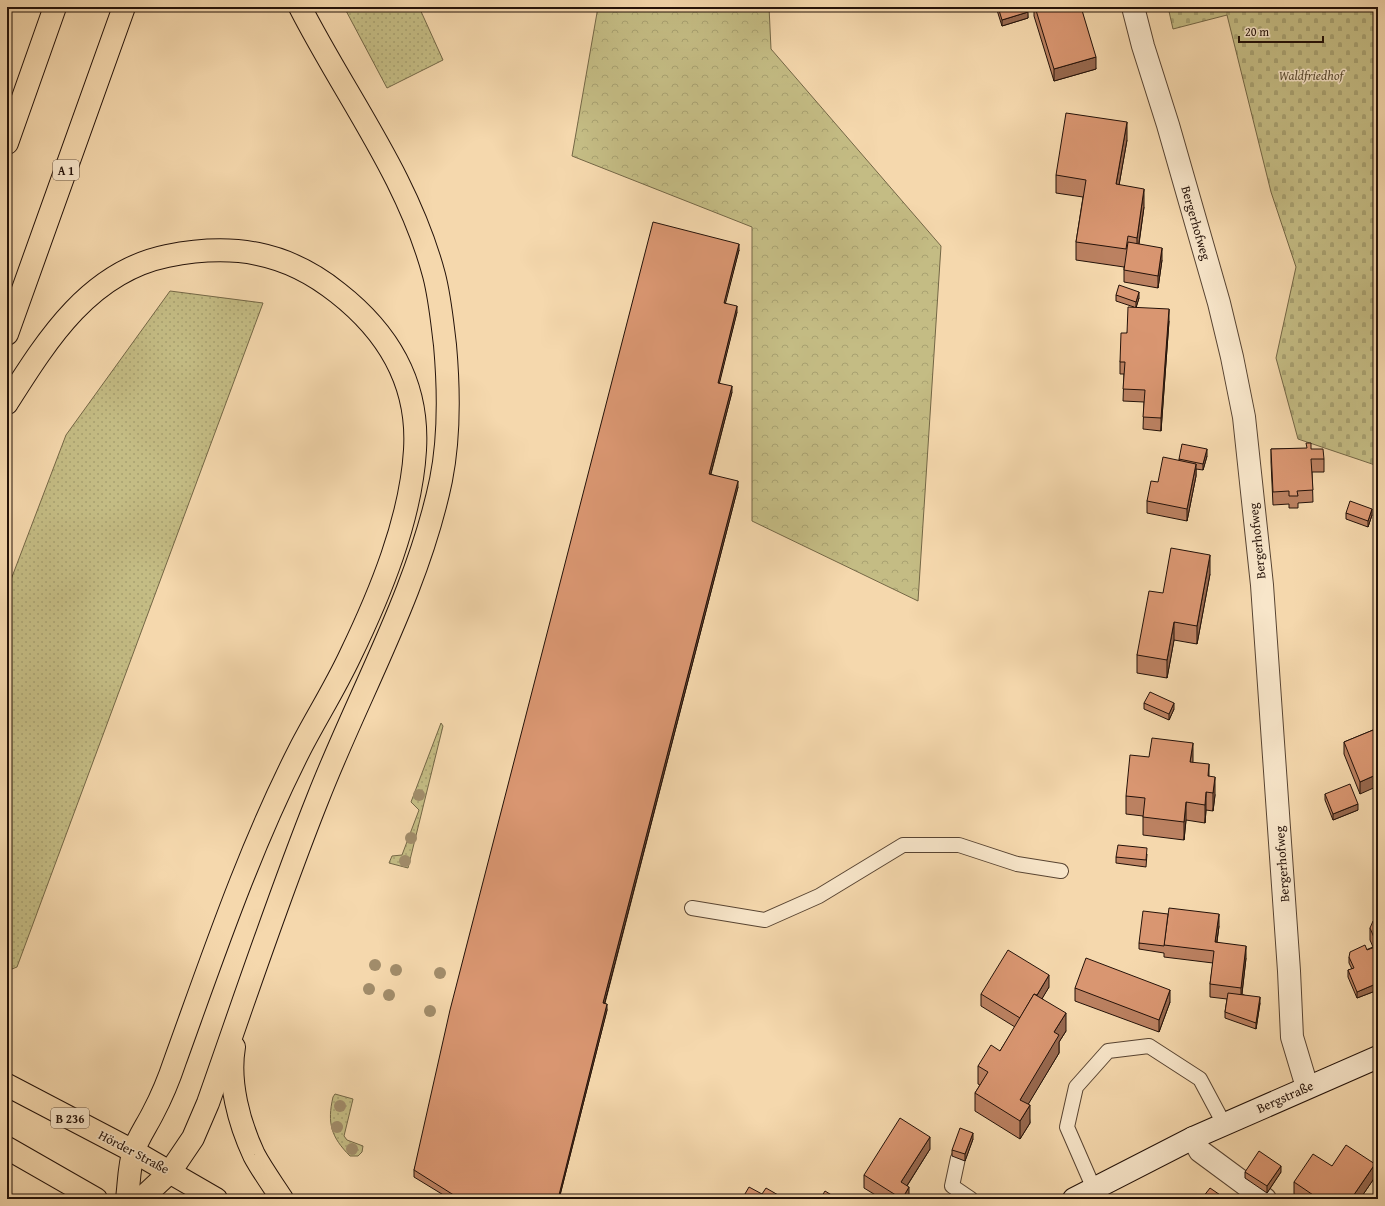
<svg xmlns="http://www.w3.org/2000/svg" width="1385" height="1206" viewBox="0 0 1385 1206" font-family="'Gentium Book Plus',serif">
	<defs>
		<pattern id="grass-dots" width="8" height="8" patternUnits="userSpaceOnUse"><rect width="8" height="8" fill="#c4bc84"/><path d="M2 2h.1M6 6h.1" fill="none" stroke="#a8a171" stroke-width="1.8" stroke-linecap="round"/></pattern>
		<pattern id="forest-crowns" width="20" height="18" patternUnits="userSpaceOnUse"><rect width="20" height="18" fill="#c4bc84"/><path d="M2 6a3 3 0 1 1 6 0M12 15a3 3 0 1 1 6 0" fill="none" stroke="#a8a171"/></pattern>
		<pattern id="cemetery-stones" width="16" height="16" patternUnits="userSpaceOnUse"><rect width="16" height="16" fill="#c4bc84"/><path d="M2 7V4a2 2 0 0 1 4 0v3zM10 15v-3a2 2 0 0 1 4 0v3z" fill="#a8a171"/></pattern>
	</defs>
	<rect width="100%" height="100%" fill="#f5d8ad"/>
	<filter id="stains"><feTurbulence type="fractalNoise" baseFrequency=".005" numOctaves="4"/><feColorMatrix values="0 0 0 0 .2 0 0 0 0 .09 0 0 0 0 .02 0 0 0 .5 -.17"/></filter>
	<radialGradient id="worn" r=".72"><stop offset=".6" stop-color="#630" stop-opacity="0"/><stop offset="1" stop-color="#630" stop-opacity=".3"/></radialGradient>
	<g fill="url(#grass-dots)" stroke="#746746">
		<polygon points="344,7 419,7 443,60 387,88"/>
		<polygon points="170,291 263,303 17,967 7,971 7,590 66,435"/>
		<polygon points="441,723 443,726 408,868 389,863 392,856 402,855 419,810 411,802"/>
		<path d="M335 1094 353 1099 344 1136 347 1140 363 1146 362 1152 358 1156H350C331 1137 327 1123 333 1097Z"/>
	</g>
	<polygon fill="url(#forest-crowns)" stroke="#746746" points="598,7 769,7 771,49 941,246 918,601 752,521 752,227 572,156"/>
	<polygon fill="url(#cemetery-stones)" stroke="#746746" points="1168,7 1378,7 1378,466 1298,439 1276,358 1296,267 1271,192 1227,15 1173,29"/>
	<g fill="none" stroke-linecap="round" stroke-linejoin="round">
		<g stroke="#584432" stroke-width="16">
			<g id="lane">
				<polyline points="692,908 765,920 819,896 903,845 959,845 1017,864 1061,871"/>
				<polyline points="958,1158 952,1186 971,1199"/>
				<polyline points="1094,1189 1067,1127 1076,1087 1108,1051 1149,1046 1200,1079 1224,1124"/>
			</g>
		</g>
		<g stroke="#584432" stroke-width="24">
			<g id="street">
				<polyline points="1133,7 1143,46 1168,125 1219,303 1232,357 1244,417 1262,585 1289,971 1292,1037 1307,1087"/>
				<polyline points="1193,1138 1200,1151 1265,1199"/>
			</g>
		</g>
		<g stroke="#241209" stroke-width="24">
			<polyline id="secondary" points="1074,1199 1193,1138 1378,1057"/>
		</g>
		<g stroke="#241209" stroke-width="24">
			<g id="primary">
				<polyline points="7,1085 133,1151 216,1199"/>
				<polyline points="7,1148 96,1199"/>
			</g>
		</g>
		<g stroke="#241209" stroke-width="24">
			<g id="highway">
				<polyline points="7,143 55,7"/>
				<polyline points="7,334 124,7"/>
				<path d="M7 403C47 340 89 272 167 256 232 243 286 251 338 293 389 333 419 384 415 450 411 519 380 594 350 656 335 688 316 718 300 749 249 849 213 956 175 1061 169 1079 162 1096 153 1113 147 1125 138 1138 134 1150 129 1165 129 1184 127 1199"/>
				<path d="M234 1047C228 1082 239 1123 254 1155 262 1170 273 1185 282 1199"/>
				<path d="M141 1199 170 1172 193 1138 208 1103C244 1001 278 898 318 798 359 693 418 591 441 480 450 435 449 390 445 345 442 321 440 298 434 275 408 177 346 97 300 7"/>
			</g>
		</g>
		<use href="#lane" stroke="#f8e6ca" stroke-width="14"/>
		<use href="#street" stroke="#f8e6ca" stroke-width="22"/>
		<use href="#secondary" stroke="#f8e6ca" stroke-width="22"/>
		<use href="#primary" stroke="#f5d8ad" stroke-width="22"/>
		<use href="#highway" stroke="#f5d8ad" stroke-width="22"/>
	</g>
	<g fill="#a18c6a">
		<circle cx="419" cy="795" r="6"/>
		<circle cx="411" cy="838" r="6"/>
		<circle cx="405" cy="861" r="6"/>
		<circle cx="375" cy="965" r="6"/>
		<circle cx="396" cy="970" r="6"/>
		<circle cx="440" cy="973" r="6"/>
		<circle cx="369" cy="989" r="6"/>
		<circle cx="389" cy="995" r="6"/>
		<circle cx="430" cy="1011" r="6"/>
		<circle cx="340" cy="1106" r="6"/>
		<circle cx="337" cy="1127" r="6"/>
		<circle cx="352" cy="1149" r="6"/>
	</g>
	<g fill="#bb8161" stroke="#241209">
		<polygon points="996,7 1027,7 1028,18 1002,26"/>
		<polygon points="1034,7 1081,7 1096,69 1054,81 1034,16"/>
		<polygon points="1127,140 1119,185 1144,207 1139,244 1162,260 1158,288 1124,282 1124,267 1076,260 1076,242 1083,197 1056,193 1056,175"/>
		<polygon points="739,250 725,303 737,312 719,383 732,392 711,474 738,487 605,1003 607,1010 559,1199 450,1199 414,1177 414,1170"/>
		<polygon points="1116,295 1139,298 1136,307 1169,321 1161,431 1143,429 1144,402 1123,401 1124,374 1120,374 1120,362 1127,333 1134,307 1116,301"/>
		<polygon points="1271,449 1311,449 1324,459 1324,472 1312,472 1313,502 1298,503 1298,508 1289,508 1289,504 1273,505 1271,462"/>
		<polygon points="1207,456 1203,470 1196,469 1196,476 1187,521 1147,513 1147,501 1158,482 1179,460 1179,459"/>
		<polygon points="1346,513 1372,515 1368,527 1346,519"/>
		<polygon points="1210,574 1197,644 1174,640 1167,678 1137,673 1137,655 1163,593"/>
		<polygon points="1144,703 1174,709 1169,720 1144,709"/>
		<polygon points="1378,728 1360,794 1344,754 1344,742"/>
		<polygon points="1192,762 1209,777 1215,795 1213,811 1206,810 1205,823 1186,820 1184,840 1143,835 1143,816 1126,814 1126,796"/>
		<polygon points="1325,794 1358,810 1333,820 1325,800"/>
		<polygon points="1147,854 1146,867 1116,863 1116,857"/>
		<polygon points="1378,919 1378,990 1357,998 1348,977 1348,970 1352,969 1349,963 1349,957 1373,947 1370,940 1370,928"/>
		<polygon points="1219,926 1217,942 1246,958 1242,994 1260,1003 1256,1029 1225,1018 1225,1012 1227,999 1210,997 1210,984 1213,963 1164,957 1164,953 1139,949 1139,943"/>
		<polygon points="1049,987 1042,998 1066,1031 1059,1042 1059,1053 1028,1104 1030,1123 1020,1139 975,1111 975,1093 980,1085 978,1084 978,1066 1000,1051 1015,1027 981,1006 981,994"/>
		<polygon points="1075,988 1170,1002 1159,1032 1075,1001"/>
		<polygon points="973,1139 965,1161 952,1156 952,1150"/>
		<polygon points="930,1149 907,1186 909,1199 882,1199 864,1188 864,1175"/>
		<polygon points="1332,1166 1375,1177 1360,1199 1301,1199 1294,1194 1294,1182"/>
		<polygon points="1245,1172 1281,1172 1267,1193 1245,1178"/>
	</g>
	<g fill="#98694f" stroke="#241209">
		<polygon points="1028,12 1028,18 1002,26 1002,20"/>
		<polygon points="1096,57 1096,69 1054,81 1054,69"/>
		<polygon points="1127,122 1127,140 1116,202 1116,184"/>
		<polygon points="1144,189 1144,207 1137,256 1137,238"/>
		<polygon points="739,244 739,250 724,309 724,303"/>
		<polygon points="1162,248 1162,260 1158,288 1158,276"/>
		<polygon points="1139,292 1139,298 1136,308 1136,302"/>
		<polygon points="737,306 737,312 718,389 718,383"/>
		<polygon points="1169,309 1169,321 1161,431 1161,418"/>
		<polygon points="732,386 732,392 709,480 709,474"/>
		<polygon points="1207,449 1207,456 1203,470 1203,464"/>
		<polygon points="1196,464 1196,476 1187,521 1187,509"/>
		<polygon points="738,481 738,487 603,1009 603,1003"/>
		<polygon points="1372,509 1372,515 1368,527 1368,521"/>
		<polygon points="1210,555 1210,574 1197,644 1197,626"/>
		<polygon points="1174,622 1174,640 1167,678 1167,660"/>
		<polygon points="1174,703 1174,709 1169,720 1169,714"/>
		<polygon points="1193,743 1193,761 1190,780 1190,762"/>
		<polygon points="1209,764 1209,782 1208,776"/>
		<polygon points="1378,774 1378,786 1360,794 1360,782"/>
		<polygon points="1215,777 1215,795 1213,811 1213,793"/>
		<polygon points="1206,792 1206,810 1205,823 1205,805"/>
		<polygon points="1186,802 1186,820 1184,840 1184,822"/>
		<polygon points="1358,804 1358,810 1333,820 1333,814"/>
		<polygon points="1219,914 1219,926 1215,954 1215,942"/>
		<polygon points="1246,946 1246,958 1241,1001 1241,988"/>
		<polygon points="1049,975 1049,987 1023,1031 1023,1019"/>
		<polygon points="1378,983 1378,990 1357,998 1357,992"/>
		<polygon points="1170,990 1170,1002 1159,1032 1159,1020"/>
		<polygon points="1260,997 1260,1003 1256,1029 1256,1023"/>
		<polygon points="607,1004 607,1010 559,1199 558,1199"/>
		<polygon points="1066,1013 1066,1031 1059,1042 1059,1053 1020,1118 1020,1100 1054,1032"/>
		<polygon points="1030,1105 1030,1123 1020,1139 1020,1121"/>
		<polygon points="973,1133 973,1139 965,1161 965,1154"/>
		<polygon points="930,1137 930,1149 901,1195 901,1182"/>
		<polygon points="1375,1164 1375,1177 1360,1199 1351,1199"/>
		<polygon points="1281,1166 1281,1172 1267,1193 1267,1186"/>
		<polygon points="909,1187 909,1199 902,1199"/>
	</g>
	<g fill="#d99671" stroke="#241209">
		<polygon points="998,7 1027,7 1028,12 1002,20"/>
		<polygon points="1035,7 1081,7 1096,57 1054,69"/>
		<polygon points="1066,113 1127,122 1116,184 1144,189 1137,238 1128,236 1126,249 1076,242 1086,180 1056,175"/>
		<polygon points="653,222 739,244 724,303 737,306 718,383 732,386 709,474 738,481 603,1003 607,1004 558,1199 460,1199 414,1170 450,1010"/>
		<polygon points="1128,242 1162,248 1158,276 1124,270"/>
		<polygon points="1119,285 1139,292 1136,302 1116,295"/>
		<polygon points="1128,307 1169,309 1161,418 1143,417 1145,390 1123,389 1125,362 1120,362 1121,333 1127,333"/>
		<polygon points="1306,443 1311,443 1311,449 1323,449 1324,459 1311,459 1313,490 1297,491 1298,496 1289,496 1289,491 1273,492 1271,449 1307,448"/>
		<polygon points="1182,444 1207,449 1203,464 1179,459"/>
		<polygon points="1163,457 1196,464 1187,509 1147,501 1151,481 1158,482"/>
		<polygon points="1350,501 1372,509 1368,521 1346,513"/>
		<polygon points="1171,548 1210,555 1197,626 1174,622 1167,660 1137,655 1149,591 1163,593"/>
		<polygon points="1150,692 1174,703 1169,714 1144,703"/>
		<polygon points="1378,728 1378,774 1360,782 1344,742"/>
		<polygon points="1152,738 1193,743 1190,762 1209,764 1208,776 1215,777 1213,793 1206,792 1205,805 1186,802 1184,822 1143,817 1145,798 1126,796 1130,755 1149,757"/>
		<polygon points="1350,784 1358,804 1333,814 1325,794"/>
		<polygon points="1118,845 1147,848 1146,860 1116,857"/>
		<polygon points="1169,908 1219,914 1215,942 1246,946 1241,988 1210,984 1214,951 1164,945"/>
		<polygon points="1143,911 1168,914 1164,946 1139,943"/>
		<polygon points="1378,919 1378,947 1370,928 1373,921"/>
		<polygon points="1365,945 1367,950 1375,947 1378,953 1378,983 1357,992 1348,970 1354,968 1349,957 1350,952"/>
		<polygon points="1008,950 1049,975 1037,995 1034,994 1020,1018 981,994"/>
		<polygon points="1086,958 1170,990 1159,1020 1075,988"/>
		<polygon points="1228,993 1260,997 1256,1023 1225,1012"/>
		<polygon points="1034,994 1066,1013 1054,1032 1059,1035 1020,1100 1030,1105 1020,1121 975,1093 988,1072 978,1066 991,1045 1000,1051"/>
		<polygon points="900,1118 930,1137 901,1182 909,1187 902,1199 864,1175"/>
		<polygon points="960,1128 973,1133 965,1154 952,1150"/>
		<polygon points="1346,1145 1375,1164 1351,1199 1319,1199 1294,1182 1313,1154 1332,1166"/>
		<polygon points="1259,1151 1281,1166 1267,1186 1245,1172"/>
		<polygon points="749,1187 762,1194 766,1188 785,1199 742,1199"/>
		<polygon points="1210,1188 1226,1199 1206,1199 1203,1197"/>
		<polygon points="825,1191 838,1199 820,1199"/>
	</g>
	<g text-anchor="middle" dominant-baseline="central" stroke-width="3" stroke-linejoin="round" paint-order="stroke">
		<g fill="#f8e6ca" stroke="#645243" stroke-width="1">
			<rect x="53" y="160" width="26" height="20" rx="3"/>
			<rect x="51" y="1108" width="38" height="20" rx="3"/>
		</g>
		<g font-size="12" font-weight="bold" fill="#241209">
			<text x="66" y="170">A 1</text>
			<text x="70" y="1118">B 236</text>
		</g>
		<g font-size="13" font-style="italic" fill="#5c4e34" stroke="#f8e6ca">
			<text x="1311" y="75">Waldfriedhof</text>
		</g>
		<g font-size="13" fill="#241209" stroke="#f8e6ca">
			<text transform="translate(1196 223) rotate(74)">Bergerhofweg</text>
			<text transform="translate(1257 541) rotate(-96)">Bergerhofweg</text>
			<text transform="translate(1282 864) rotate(-94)">Bergerhofweg</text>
			<text transform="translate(1285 1097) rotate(-24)">Bergstraße</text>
			<text transform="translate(134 1152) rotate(28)">Hörder Straße</text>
		</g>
	</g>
	<rect width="1385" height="1206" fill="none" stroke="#f5d8ad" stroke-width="24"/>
	<rect x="8" y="8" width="1369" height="1190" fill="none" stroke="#241209" stroke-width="2"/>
	<rect x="12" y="12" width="1361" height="1182" fill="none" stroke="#241209"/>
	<path d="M1239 36v6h84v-6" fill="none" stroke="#241209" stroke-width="2"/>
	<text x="1245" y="36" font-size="12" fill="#241209" stroke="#f8e6ca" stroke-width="3" paint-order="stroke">20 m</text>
	<rect width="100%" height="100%" filter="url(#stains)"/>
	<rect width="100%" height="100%" fill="url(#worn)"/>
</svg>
